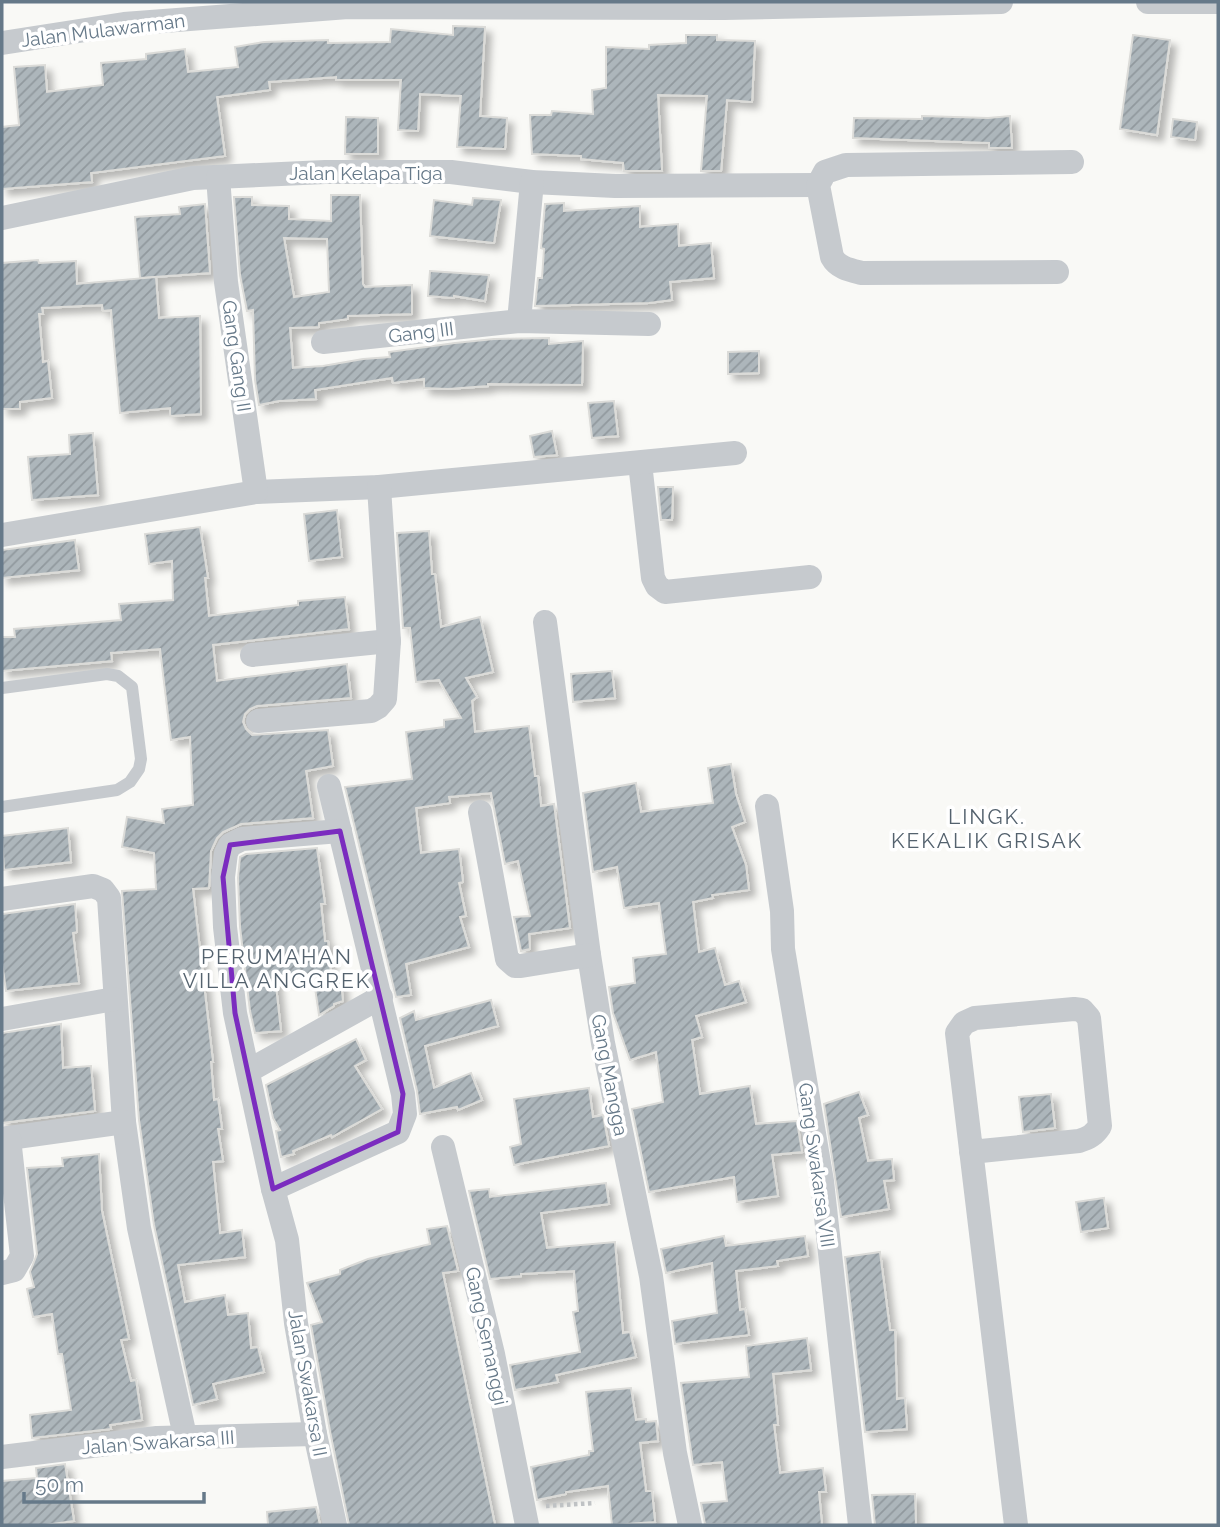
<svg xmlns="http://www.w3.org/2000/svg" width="1220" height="1527" viewBox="0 0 1220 1527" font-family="Raleway,sans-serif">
	<defs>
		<pattern id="building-hatch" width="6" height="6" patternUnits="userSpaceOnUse" patternTransform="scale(1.75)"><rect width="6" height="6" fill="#adb6bb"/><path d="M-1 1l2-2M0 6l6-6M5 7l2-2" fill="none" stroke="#91999e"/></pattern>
		<filter id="shadow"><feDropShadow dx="6" dy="6" stdDeviation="3.5" flood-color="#0004"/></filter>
	</defs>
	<rect width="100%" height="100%" fill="#f9f9f6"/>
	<g fill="url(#building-hatch)" stroke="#dbdbd8" stroke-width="2" fill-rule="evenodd" filter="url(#shadow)">
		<polygon points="453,26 485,27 480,116 507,118 505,149 457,147 461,96 420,94 418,131 398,130 401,80 336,80 336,77 269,82 270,90 217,97 225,156 91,173 92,182 2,189 2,127 19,125 14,67 45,65 47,92 103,85 101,63 146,59 146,54 185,49 188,72 238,67 235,47 264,42 328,40 328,43 390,42 391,29 453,35"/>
		<polygon points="686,35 717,35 717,40 755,41 752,102 727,100 721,171 701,171 707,96 658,95 662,171 624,171 623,163 581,159 581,156 532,154 530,115 551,115 552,111 593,114 592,90 606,88 606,47 649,49 649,45 686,43"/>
		<polygon points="1133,35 1170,40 1157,135 1120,129"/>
		<polygon points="922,116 988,118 1010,116 1012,148 989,148 989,143 853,138 854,118 922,119"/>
		<polygon points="346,117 378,118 378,154 345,154"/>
		<polygon points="1173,119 1197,122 1195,140 1171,137"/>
		<path d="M331 195H360L363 284 365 287 412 285V314L348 316V319L319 323V327L290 328 293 368 323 366 363 359 390 357 389 352 455 343 494 339 549 338V344L583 341 582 385 488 384V386L448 389 424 388V379L393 383 392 378 315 390 316 399 279 401 259 405 255 380 253 310 247 311 240 275 234 197H252V205L289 206V219L331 221ZM284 238 327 239 329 292 294 297Z"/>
		<polygon points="473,198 501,200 494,243 430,236 434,200 472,205"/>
		<polygon points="564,203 564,211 640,206 640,227 678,224 679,246 711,243 714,278 670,282 672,300 649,303 535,306 538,278 542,278 544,249 541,248 545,204"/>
		<polygon points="205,204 210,273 140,278 135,217 180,214 179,207"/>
		<polygon points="38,260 39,263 76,261 77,284 156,277 159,318 200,316 201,414 170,416 170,408 120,413 111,310 103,311 102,305 42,308 43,314 39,314 43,362 48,361 52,398 20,402 20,409 2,409 2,263"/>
		<polygon points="430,271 489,275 485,301 454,296 454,298 428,296"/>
		<polygon points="759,351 759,373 728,374 728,352"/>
		<polygon points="614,401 618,436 592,438 588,403"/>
		<polygon points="552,431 557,455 534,457 530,436"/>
		<polygon points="93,433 98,495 32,500 28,457 70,454 69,435"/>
		<polygon points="658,487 673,487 672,520 661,520"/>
		<polygon points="337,510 342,557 309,561 304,514"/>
		<polygon points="200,527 208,578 205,578 209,616 298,605 298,601 345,597 349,629 213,645 217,681 347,664 351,698 257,706 250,709 245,714 243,722 246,729 252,735 328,730 333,766 306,771 313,818 241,824 223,832 217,838 211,851 209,888 193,889 213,1062 211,1062 214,1100 218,1099 222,1129 218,1129 223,1161 213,1162 220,1233 242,1230 245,1257 178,1265 185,1302 225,1295 228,1315 248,1313 251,1348 258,1347 264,1372 213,1384 217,1399 193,1405 154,1225 139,1120 122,891 156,889 154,853 122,847 127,817 164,823 162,809 193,805 190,737 171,740 160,649 111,653 112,661 2,671 2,637 15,637 14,629 121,620 119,604 173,600 172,561 149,564 145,534"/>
		<polygon points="429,531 432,574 435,574 441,627 480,617 493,672 466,678 477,697 472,701 475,732 529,726 535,776 538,776 541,806 554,804 570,928 529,934 530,949 521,951 514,917 530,916 518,861 505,864 491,793 449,797 450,803 416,808 421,853 459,849 463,882 459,883 466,916 460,917 469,947 406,964 411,995 396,997 345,787 412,779 406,732 444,727 444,720 461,718 439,680 416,682 410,628 403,628 397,533"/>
		<polygon points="75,540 79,570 2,578 2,550"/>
		<polygon points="612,671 615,698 573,702 571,674"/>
		<polygon points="731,764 736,794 745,822 732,827 746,865 749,890 712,895 713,898 693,902 699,952 715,948 725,985 739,981 746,1002 696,1016 702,1037 692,1040 700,1094 750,1086 756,1124 797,1121 802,1152 772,1155 778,1196 737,1202 734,1177 649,1192 632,1109 663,1102 656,1052 630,1060 613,1013 609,987 635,983 633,958 666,954 659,903 624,908 617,867 593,872 583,793 636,783 641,812 713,803 708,768"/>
		<polygon points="68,828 71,862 4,870 2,836"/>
		<polygon points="317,848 325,904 321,904 325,941 328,941 331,974 340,973 343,1001 334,1004 334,1006 319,1015 313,974 275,977 281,1031 255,1033 250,1011 240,927 238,878 240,857 246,854"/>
		<polygon points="75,904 77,932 73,933 79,983 6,991 2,962 2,914"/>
		<polygon points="491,1000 498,1026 425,1046 434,1088 471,1073 482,1100 458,1110 457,1107 420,1114 417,1091 400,1018 414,1011 416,1020"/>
		<polygon points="61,1024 63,1068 91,1066 95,1111 2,1123 2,1033"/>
		<polygon points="356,1039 366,1060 355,1066 382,1109 332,1137 331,1135 293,1151 294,1154 281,1157 276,1131 280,1130 273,1118 266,1085"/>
		<polygon points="589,1088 593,1117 603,1115 609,1146 514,1165 510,1147 521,1144 514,1099"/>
		<polygon points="859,1092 868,1115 859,1118 868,1161 892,1159 894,1180 884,1181 889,1209 841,1217 824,1104"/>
		<polygon points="1051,1094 1055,1128 1023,1132 1019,1097"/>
		<polygon points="99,1154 102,1211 129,1339 121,1340 131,1381 136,1380 142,1420 110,1425 111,1429 32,1438 30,1415 71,1410 62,1354 58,1354 52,1314 33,1317 27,1289 34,1287 30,1272 37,1254 27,1168 63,1166 62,1158"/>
		<polygon points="606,1183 609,1204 541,1213 547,1248 615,1242 623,1333 630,1332 636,1357 556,1375 558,1382 515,1390 510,1365 580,1352 573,1312 578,1311 574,1271 521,1274 521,1276 490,1279 469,1191 489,1189 490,1197"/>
		<polygon points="1104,1198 1108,1228 1081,1232 1076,1202"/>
		<polygon points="447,1226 458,1271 443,1273 495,1525 349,1525 330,1431 311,1325 322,1322 307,1283 340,1274 340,1270 368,1259 430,1244 427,1229"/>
		<polygon points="724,1236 726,1246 805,1236 808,1256 777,1261 778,1266 736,1271 740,1310 745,1309 749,1335 675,1344 672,1321 717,1313 712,1263 666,1273 661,1249"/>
		<polygon points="880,1252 890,1330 895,1330 897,1399 905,1398 907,1429 865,1432 845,1257"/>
		<polygon points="807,1338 811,1370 773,1374 778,1425 774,1425 780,1473 823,1468 826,1492 819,1492 822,1525 705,1524 701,1503 727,1501 722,1462 693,1465 681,1383 749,1377 746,1346"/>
		<polygon points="631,1388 636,1420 646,1419 646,1422 656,1421 658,1441 640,1443 646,1491 652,1491 655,1522 612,1525 608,1486 566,1492 566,1494 537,1500 531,1467 589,1455 589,1451 593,1451 586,1392"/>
		<polygon points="65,1464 74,1521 45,1525 2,1525 2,1481 37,1478 36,1468"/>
		<polygon points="915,1494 916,1525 875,1525 872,1495"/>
		<polygon points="316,1507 320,1525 268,1525 267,1512"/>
	</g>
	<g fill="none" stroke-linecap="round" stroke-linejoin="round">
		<polyline stroke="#bfc2c4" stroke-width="4.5" stroke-dasharray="3.5 3.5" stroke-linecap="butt" points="546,1506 595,1503"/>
		<polyline stroke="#c6cace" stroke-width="12" points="2,688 107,674 118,676 132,687 141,759 139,769 130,782 117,790 2,807"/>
		<g stroke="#c6cace" stroke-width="24">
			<polyline points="1148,2 1218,2"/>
			<polyline points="2,43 124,24 348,7 724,8 1001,2"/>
			<polyline points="2,218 193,178 325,172 451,172 532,182 615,186 818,185"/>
			<path d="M1057 272 862 273C850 270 838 268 832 257L818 185 825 172 846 165 1072 162"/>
			<polyline points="519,321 532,182"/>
			<polyline points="323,342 519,321 649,324"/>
			<polyline points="640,463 653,578 657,586 665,592 810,577"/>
			<polyline points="256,492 379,487 735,453"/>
			<polyline points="2,535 256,492 226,282 218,177"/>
			<polyline points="545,622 589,955 603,1043 651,1276 675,1453 690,1525"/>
			<polyline points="252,655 389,641"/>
			<polyline points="258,721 371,711 378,707 385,699 389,641 379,487"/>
			<polyline points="767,806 782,911 783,949 822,1181 860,1525"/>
			<polyline points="480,812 507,959 515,966 521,966 589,955"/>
			<polyline points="2,899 93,886 103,890 109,898 124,1122 139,1228 185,1436"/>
			<polyline points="2,1019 114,999"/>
			<polyline points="248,1071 381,997"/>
			<polyline points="2,1139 124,1122"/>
			<polyline points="443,1147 493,1354 527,1525"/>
			<path d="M971 1152 1079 1141C1089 1138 1094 1135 1100 1126L1089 1018 1082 1010 1074 1009 975 1018 964 1023 957 1033 1016 1525"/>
			<polyline points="273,1189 398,1132 405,1114 403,1094 329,786"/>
			<polyline points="2,1273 14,1270 22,1256 9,1138"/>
			<polyline points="2,1457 157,1438 315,1434"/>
			<polyline points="335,1525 315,1434 296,1323 287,1240 273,1189 235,1013 225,927 223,877 226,853 230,845 242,839 340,831"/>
		</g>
	</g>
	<path fill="none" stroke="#7b2cbf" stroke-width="5" stroke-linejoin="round" d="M340 831 403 1094 398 1132 273 1189 235 1013 223 877 230 845Z"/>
	<g text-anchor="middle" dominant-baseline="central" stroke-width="7" stroke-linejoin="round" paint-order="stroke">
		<g font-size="19" fill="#667989" stroke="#fff">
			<text transform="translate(103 30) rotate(-7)">Jalan Mulawarman</text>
			<text x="366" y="173">Jalan Kelapa Tiga</text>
			<text transform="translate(421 332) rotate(-7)">Gang III</text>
			<text transform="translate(237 356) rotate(82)">Gang Gang II</text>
			<text transform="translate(610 1075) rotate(79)">Gang Mangga</text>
			<text transform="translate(817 1165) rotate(82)">Gang Swakarsa VIII</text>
			<text transform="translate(487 1336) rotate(78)">Gang Semanggi</text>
			<text transform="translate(308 1383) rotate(80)">Jalan Swakarsa II</text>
			<text transform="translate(158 1442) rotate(-4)">Jalan Swakarsa III</text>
		</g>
		<g font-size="21" letter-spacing="2" fill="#54626e" stroke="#fff">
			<text x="987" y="816">LINGK.<tspan x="987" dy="24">KEKALIK GRISAK</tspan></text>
			<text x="277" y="956">PERUMAHAN<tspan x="277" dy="24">VILLA ANGGREK</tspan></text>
		</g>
	</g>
	<rect width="1220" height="1527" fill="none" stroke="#667989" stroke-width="7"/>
	<path d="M24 1492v10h180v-10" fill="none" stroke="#667989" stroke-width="3.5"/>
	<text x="35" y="1492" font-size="21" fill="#667989" stroke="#ffffff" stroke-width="5" paint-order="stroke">50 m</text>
</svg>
